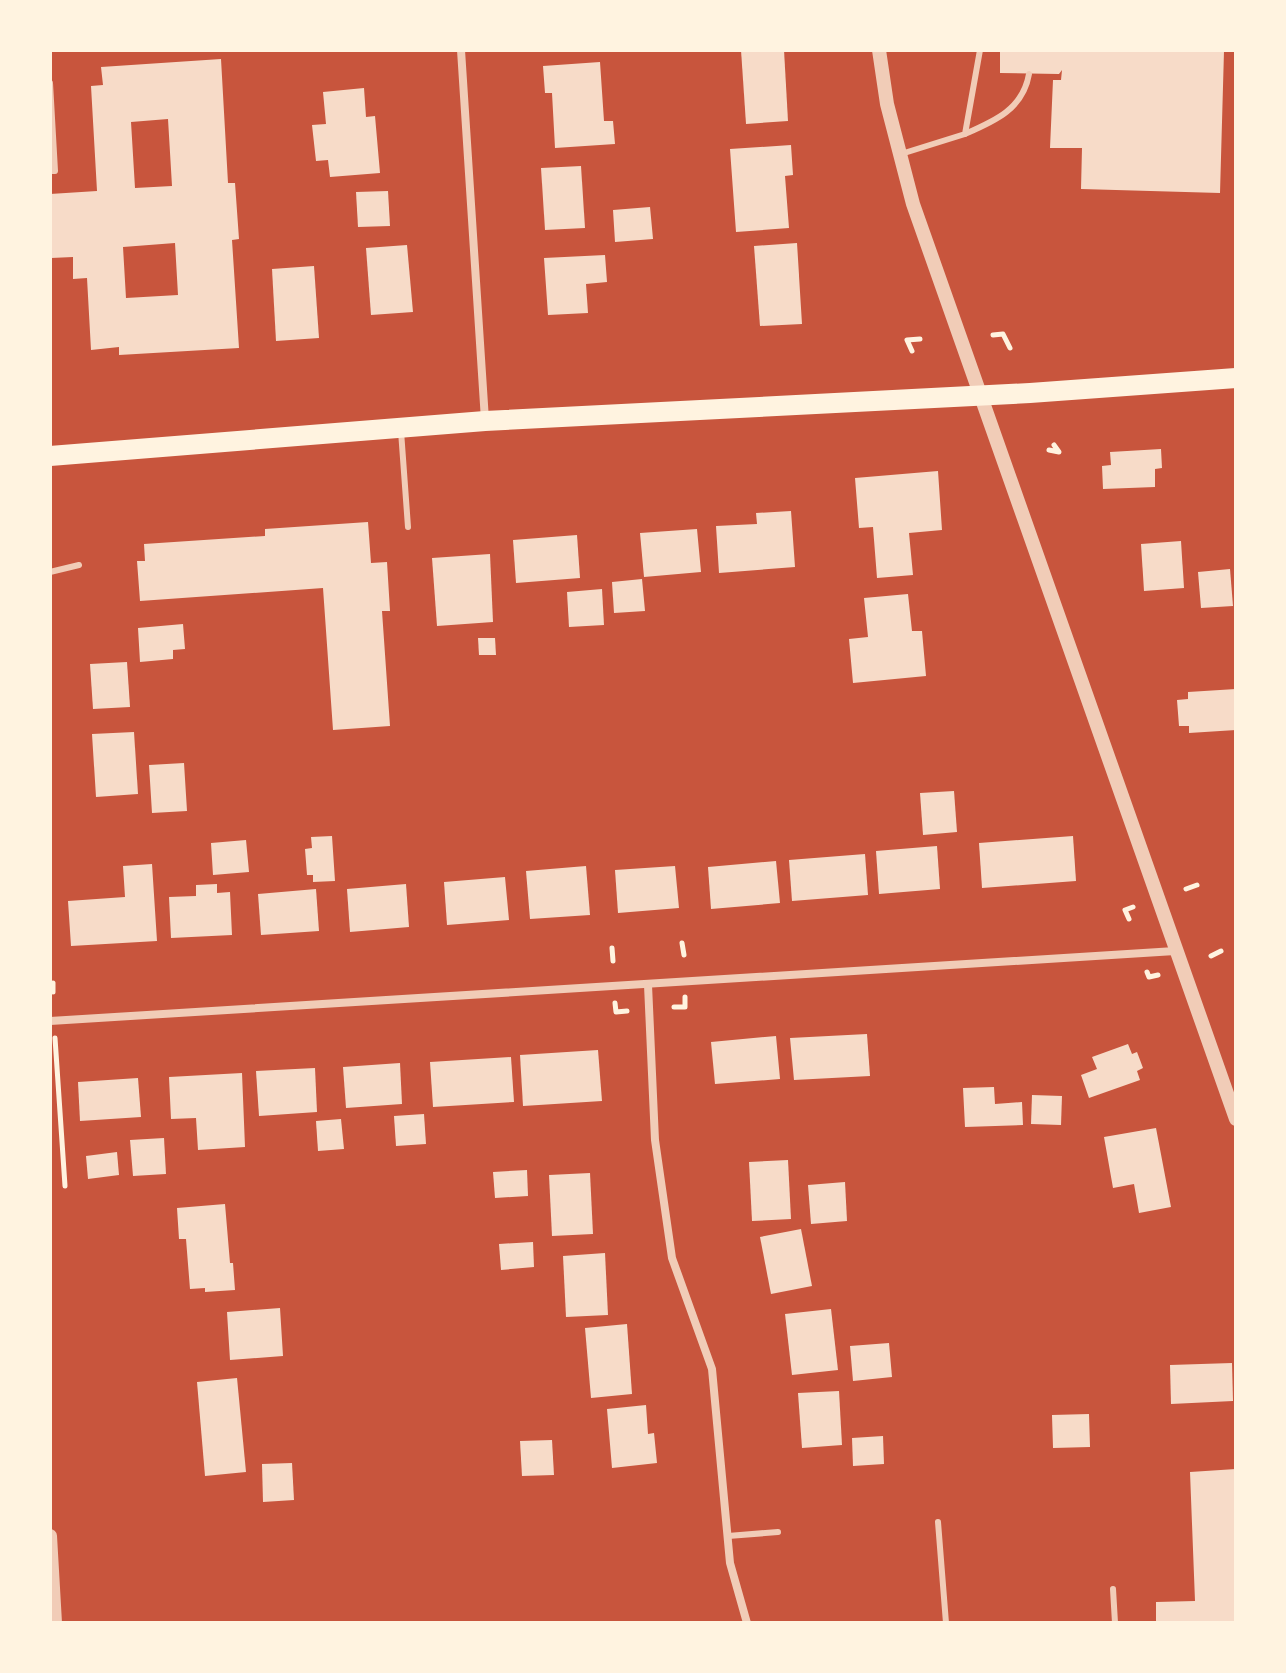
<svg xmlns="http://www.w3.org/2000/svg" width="1286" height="1673" viewBox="0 0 1286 1673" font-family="Ubuntu,sans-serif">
	<rect width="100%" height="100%" fill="#c8553d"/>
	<g fill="#f7dbc8" fill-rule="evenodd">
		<polygon points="741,50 784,50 788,121 746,124"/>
		<polygon points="1000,50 1224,51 1220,193 1081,189 1082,148 1050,148 1053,80 1061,80 1062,70 1059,74 1000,73"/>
		<path d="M221 59 228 183H235L239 239 232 240 239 348 119 355V347L91 350 87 278 73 279V257L51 258 50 194 97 191 91 86 103 85 101 67ZM168 119 172 186 135 188 131 122ZM175 243 178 295 126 298 123 247Z"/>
		<polygon points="600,62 604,121 613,121 615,144 555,148 552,93 545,93 543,66"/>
		<polygon points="364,88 366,117 375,116 380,173 330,177 328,160 316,161 312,125 326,124 323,92"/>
		<polygon points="791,145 793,175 785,176 789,228 736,232 730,149"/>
		<polygon points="581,166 585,228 545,230 541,168"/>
		<polygon points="388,191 390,226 358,227 356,192"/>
		<polygon points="650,207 653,239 615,242 613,210"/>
		<polygon points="797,243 802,324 760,326 754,246"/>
		<polygon points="407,245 413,312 371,315 366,248"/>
		<polygon points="605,255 607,282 586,284 588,313 548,315 544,258"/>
		<polygon points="314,266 319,338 276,341 272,269"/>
		<polygon points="1161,449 1162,468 1155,469 1155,487 1103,489 1102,466 1111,465 1110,452"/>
		<polygon points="938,471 942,530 909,533 913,575 877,578 873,527 859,528 855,478"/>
		<polygon points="791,511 795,567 719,573 716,526 757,524 756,513"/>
		<polygon points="368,522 371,563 387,562 390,611 382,611 390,726 333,730 323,588 140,601 137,561 145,561 144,544 265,536 265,529"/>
		<polygon points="697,529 701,572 644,577 640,533"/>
		<polygon points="577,535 580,578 516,583 513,540"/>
		<polygon points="1181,541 1184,588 1144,591 1141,544"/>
		<polygon points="490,554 493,622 437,626 432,558"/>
		<polygon points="1230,569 1233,606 1201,608 1198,572"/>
		<polygon points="642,579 645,611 614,613 612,582"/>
		<polygon points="602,589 604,625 569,627 567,592"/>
		<polygon points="908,594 912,631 922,631 926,676 853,683 849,639 868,637 864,598"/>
		<polygon points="183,624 185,649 173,650 173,659 140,662 138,628"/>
		<polygon points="478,638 495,638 496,655 479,655"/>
		<polygon points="127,662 130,707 93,709 90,664"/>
		<polygon points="1236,689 1236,730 1189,733 1189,726 1179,726 1177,700 1188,699 1188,692"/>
		<polygon points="134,732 138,794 96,797 92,734"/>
		<polygon points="184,763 187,811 152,813 149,765"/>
		<polygon points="954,791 957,832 923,835 920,793"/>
		<polygon points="332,836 335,881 313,882 313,875 307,875 305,849 312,848 311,837"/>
		<polygon points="1073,836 1076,881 982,888 979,843"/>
		<polygon points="246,840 249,872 213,875 211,843"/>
		<polygon points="937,846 940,889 879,894 876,851"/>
		<polygon points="865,854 868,895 792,901 789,860"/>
		<polygon points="776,861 780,903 711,909 708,867"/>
		<polygon points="152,864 157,941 71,946 68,901 125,897 123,866"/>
		<polygon points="586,866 590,915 530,919 526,871"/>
		<polygon points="675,866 679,908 618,913 615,870"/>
		<polygon points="505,877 509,920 447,925 444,882"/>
		<polygon points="217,884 217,893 230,892 232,935 171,938 169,897 196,896 196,885"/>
		<polygon points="406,884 409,927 350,932 347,889"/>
		<polygon points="316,889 319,931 261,935 258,894"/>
		<polygon points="867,1034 870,1076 794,1080 790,1038"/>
		<polygon points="776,1036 780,1079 715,1084 711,1042"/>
		<polygon points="1128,1044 1132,1054 1137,1052 1143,1068 1137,1071 1140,1080 1089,1098 1081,1075 1097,1069 1092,1057"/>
		<polygon points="598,1050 602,1101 523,1106 520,1055"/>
		<polygon points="511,1057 514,1102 433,1107 430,1062"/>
		<polygon points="400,1063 402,1104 346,1108 343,1067"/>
		<polygon points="315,1068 317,1112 259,1116 256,1071"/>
		<polygon points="242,1073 245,1147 198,1150 196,1118 171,1119 169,1077"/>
		<polygon points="138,1078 141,1117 80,1121 78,1082"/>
		<polygon points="994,1087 995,1104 1022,1102 1023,1125 965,1127 963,1088"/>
		<polygon points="1032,1095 1062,1096 1061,1125 1031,1124"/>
		<polygon points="424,1114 426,1144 396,1146 394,1116"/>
		<polygon points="341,1119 344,1149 318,1151 316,1121"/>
		<polygon points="1156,1128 1171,1207 1139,1213 1134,1184 1113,1188 1104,1137"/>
		<polygon points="164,1138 166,1174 133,1176 130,1140"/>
		<polygon points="117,1152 119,1175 88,1179 86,1156"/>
		<polygon points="788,1160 791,1219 752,1221 749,1162"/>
		<polygon points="527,1170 528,1196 495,1198 493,1172"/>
		<polygon points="590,1173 593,1234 552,1236 549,1175"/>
		<polygon points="845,1182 847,1221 811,1224 808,1185"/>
		<polygon points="225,1204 230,1263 233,1263 235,1290 205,1292 205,1288 190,1289 186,1239 179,1239 177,1208"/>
		<polygon points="801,1229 812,1286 771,1294 760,1237"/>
		<polygon points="533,1242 534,1267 501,1270 499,1244"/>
		<polygon points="605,1253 608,1315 566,1317 563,1256"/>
		<polygon points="280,1308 283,1356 230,1360 227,1312"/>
		<polygon points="831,1309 838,1370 792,1375 785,1314"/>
		<polygon points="627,1324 632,1394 591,1398 585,1328"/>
		<polygon points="889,1343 892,1377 853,1381 850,1346"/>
		<polygon points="1232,1363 1233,1401 1171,1404 1170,1365"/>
		<polygon points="237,1378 246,1472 205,1476 197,1382"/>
		<polygon points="839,1391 842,1445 802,1448 798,1393"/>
		<polygon points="646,1405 648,1434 654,1433 657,1463 612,1468 607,1409"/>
		<polygon points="1089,1414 1090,1447 1053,1448 1052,1415"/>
		<polygon points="883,1436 884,1464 853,1466 852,1438"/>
		<polygon points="552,1440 554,1475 522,1476 520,1441"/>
		<polygon points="292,1463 294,1500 263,1502 262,1464"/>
		<polygon points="1236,1469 1236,1623 1156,1623 1156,1602 1195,1601 1190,1472"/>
	</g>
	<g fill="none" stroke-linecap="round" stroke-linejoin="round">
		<g stroke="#fff3e0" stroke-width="5">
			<polyline points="993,335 1003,334 1010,348"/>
			<polyline points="912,351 907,340 920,339"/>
			<polyline points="1049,450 1059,452 1054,445"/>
			<polyline points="1186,889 1197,885"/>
			<polyline points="1129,919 1125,910 1133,907"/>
			<polyline points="682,943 684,955"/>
			<polyline points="612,948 613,961"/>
			<polyline points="1211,956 1221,951"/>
			<polyline points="1147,972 1149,977 1158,975"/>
			<polyline points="53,983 53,992"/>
			<polyline points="615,1003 616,1012 627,1011"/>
			<polyline points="674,1007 685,1007 685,997"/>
			<polyline points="55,1038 65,1186"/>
		</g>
		<g stroke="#f1ccb7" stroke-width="6">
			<polyline points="50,83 55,171 50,171"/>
			<path d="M965 134C995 121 1023 109 1029 74"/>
			<polyline points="901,154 965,134 980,50"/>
			<polyline points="401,431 408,527"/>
			<polyline points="50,572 79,565"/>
			<polyline points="938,1522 946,1623"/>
			<polyline points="728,1536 778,1532"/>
			<polyline points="1113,1589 1115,1623"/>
		</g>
		<g stroke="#f1ccb7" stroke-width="8">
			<polyline points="461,50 485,420"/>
			<polyline points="648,985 655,1140 672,1258 712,1369 730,1563 747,1623"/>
			<polyline points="50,1021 1175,951"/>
		</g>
		<g stroke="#f1ccb7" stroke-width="14">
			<polyline points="879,50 887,104 913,204 1236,1119"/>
			<polyline points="50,1536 55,1623"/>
		</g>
		<polyline stroke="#fff3e0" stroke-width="20" points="50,456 485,421 1030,393 1236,378"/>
	</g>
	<rect width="1286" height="1673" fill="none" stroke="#fff3e0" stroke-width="104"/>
</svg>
